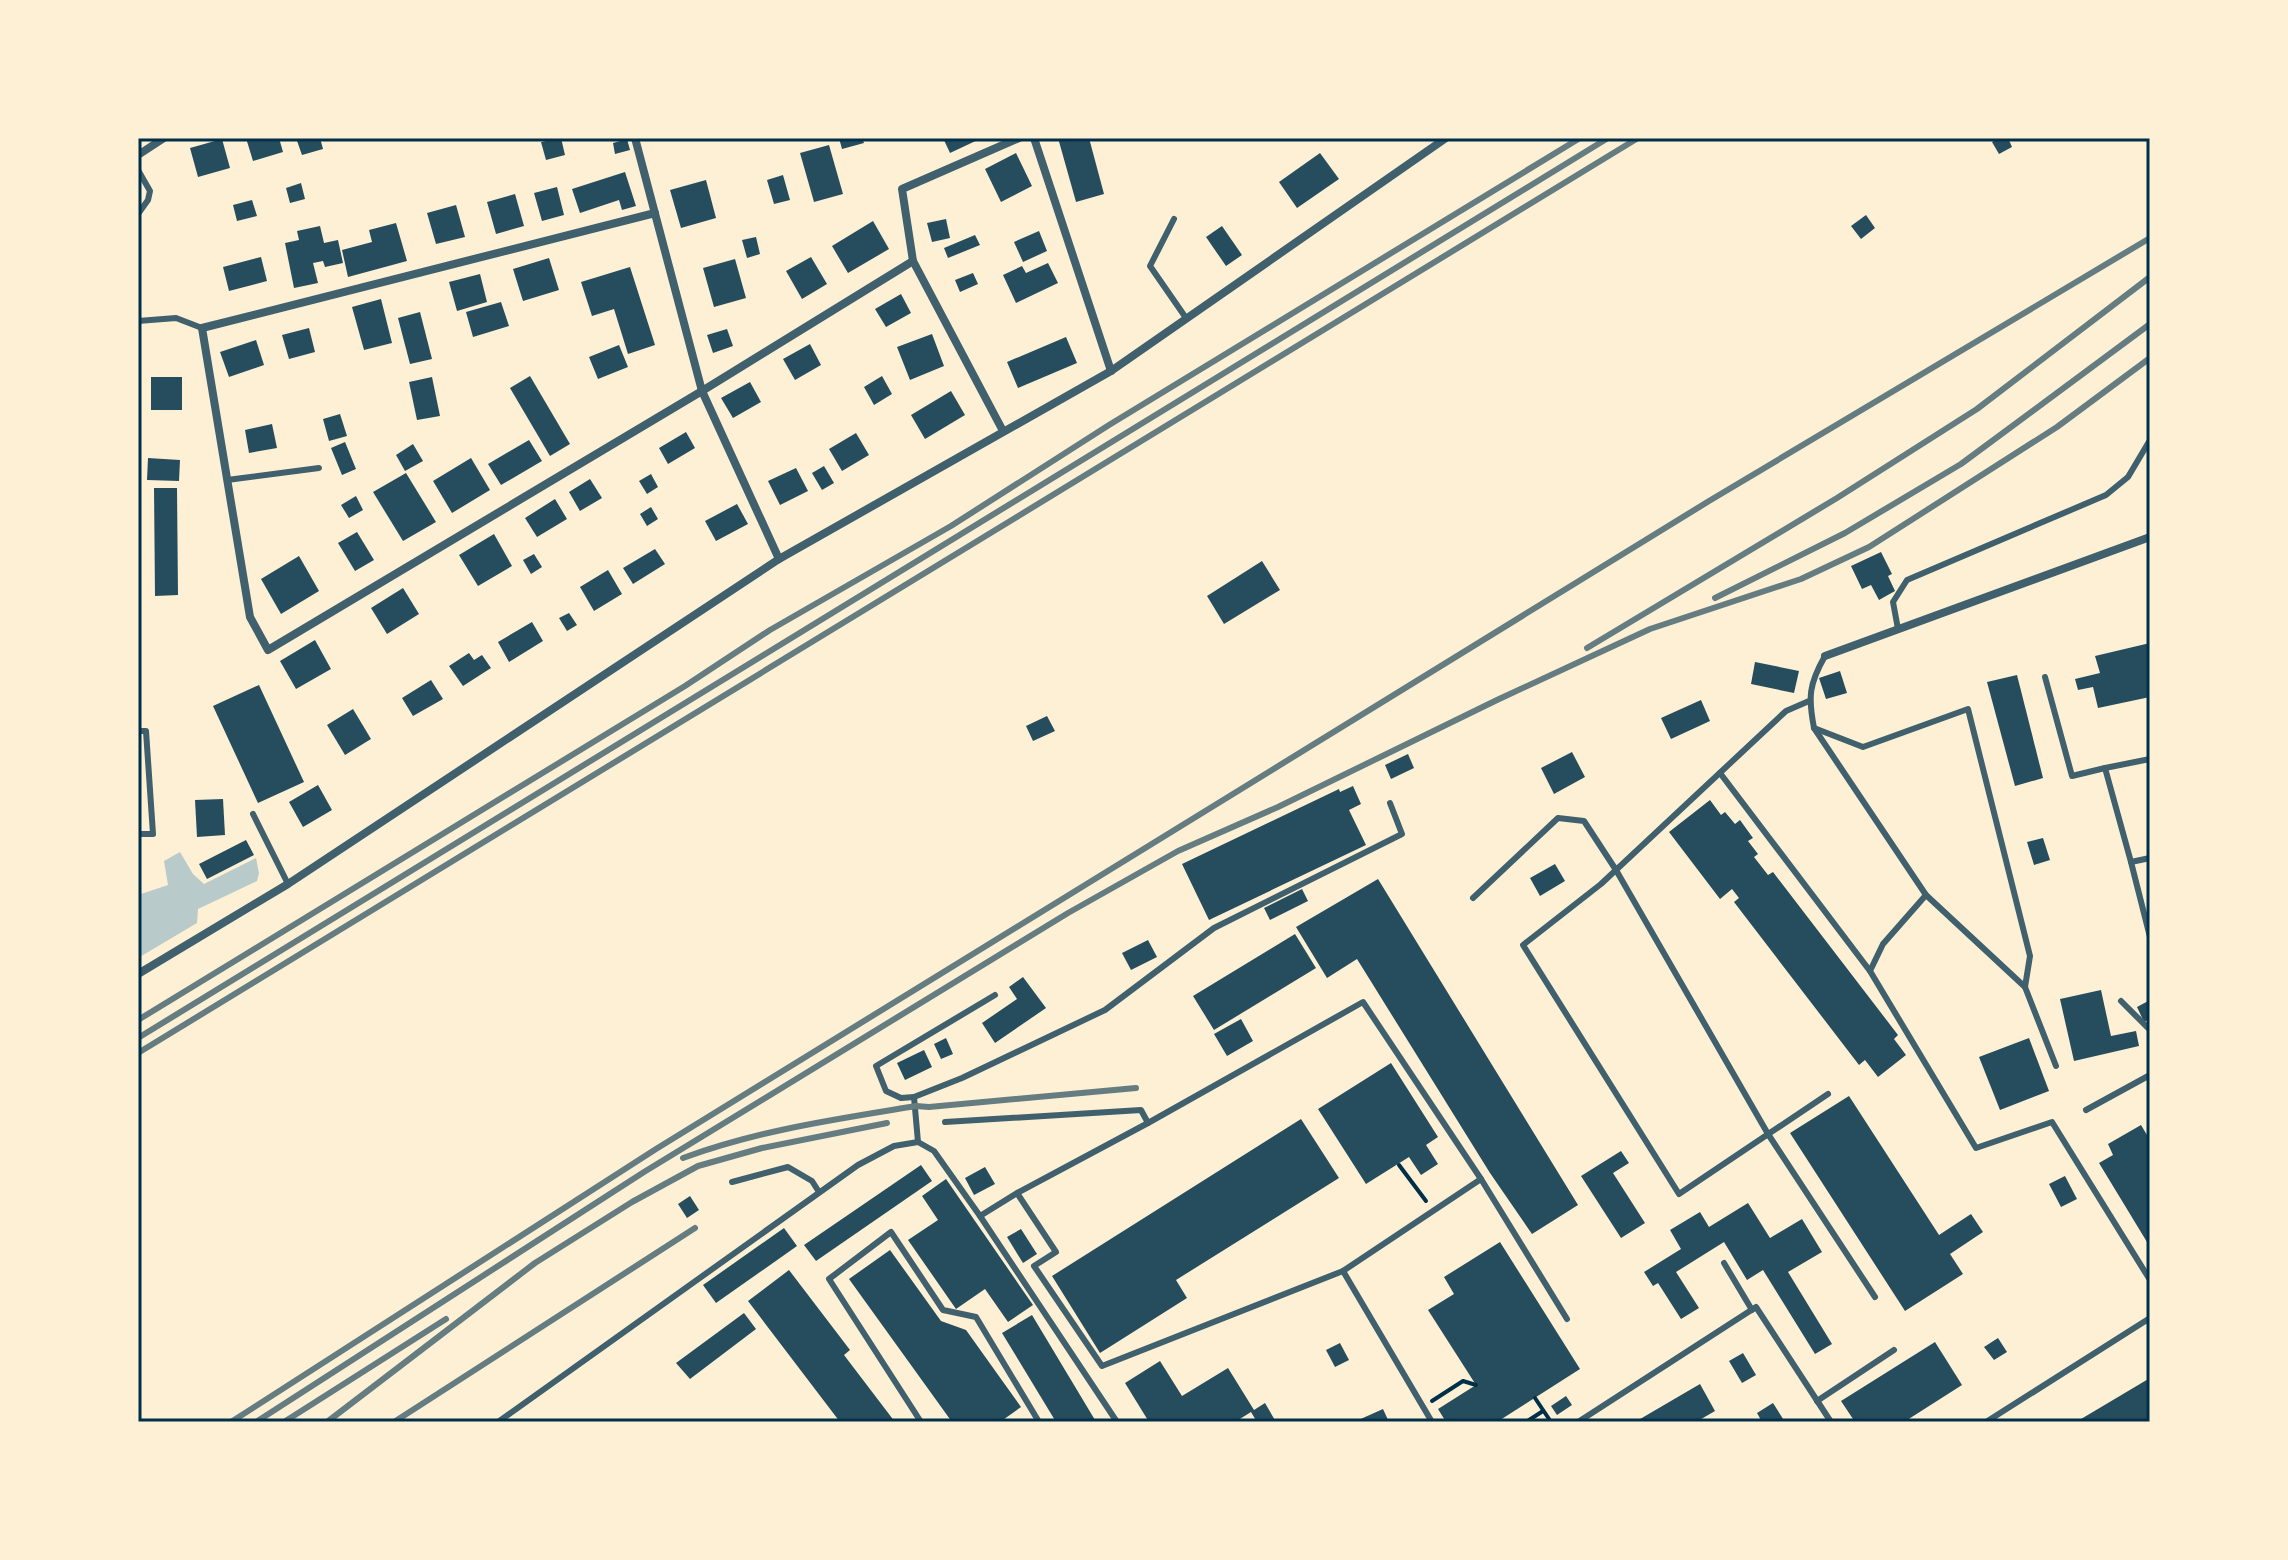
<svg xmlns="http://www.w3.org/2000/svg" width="2288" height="1560" viewBox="0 0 2288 1560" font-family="'Source Sans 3',sans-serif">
	<rect width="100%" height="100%" fill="#fdf0d5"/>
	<polygon fill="#b9caca" points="180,852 193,874 204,884 256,858 259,873 257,881 198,909 197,923 138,958 138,895 168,885 164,861"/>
	<g fill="#264d5e">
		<polygon points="246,138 279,138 283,152 253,161"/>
		<polygon points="296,138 320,138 323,149 302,155"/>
		<polygon points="561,138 565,155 546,160 541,142"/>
		<polygon points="839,138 862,138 864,143 842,149"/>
		<polygon points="943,138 982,138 950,153"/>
		<polygon points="1058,138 1089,138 1104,194 1076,202"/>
		<polygon points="1999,138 2008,138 2012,147 1999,154 1992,142"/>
		<polygon points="222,139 230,168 198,177 190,148"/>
		<polygon points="627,139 630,150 615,154 613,143"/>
		<polygon points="829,145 843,194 814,202 800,153"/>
		<polygon points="1016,153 1032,186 1001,202 985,169"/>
		<polygon points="1320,153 1339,179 1297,208 1279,182"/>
		<polygon points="625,172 636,206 622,210 619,200 580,213 572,189"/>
		<polygon points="783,175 790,200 774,204 767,180"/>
		<polygon points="706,180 716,218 681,228 670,190"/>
		<polygon points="301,183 305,199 290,203 286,188"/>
		<polygon points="557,187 564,215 542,221 534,193"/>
		<polygon points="515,194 524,226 496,234 487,202"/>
		<polygon points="252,200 257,216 237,221 233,205"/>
		<polygon points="456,205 465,237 436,244 427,213"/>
		<polygon points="1866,215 1875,228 1861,239 1851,226"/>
		<polygon points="946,219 950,238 932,242 927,223"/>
		<polygon points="873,221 889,249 848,273 832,246"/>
		<polygon points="396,223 407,261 348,277 342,250 372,242 369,230"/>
		<polygon points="320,226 324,243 338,240 343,263 325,267 323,261 313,263 318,283 294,288 285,243 299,240 297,231"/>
		<polygon points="1222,226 1242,255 1226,266 1206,237"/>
		<polygon points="1039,231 1047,251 1023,262 1014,242"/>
		<polygon points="975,235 980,245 948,258 944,248"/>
		<polygon points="756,237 760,254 747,258 742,240"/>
		<polygon points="261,257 267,281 229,291 223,267"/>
		<polygon points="811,257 827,284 802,299 786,271"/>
		<polygon points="549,258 559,290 523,301 513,269"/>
		<polygon points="735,259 746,298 714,307 703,268"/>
		<polygon points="1048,263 1058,283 1016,303 1003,275 1022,266 1026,273"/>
		<polygon points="630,267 655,345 628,354 614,309 592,316 581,282"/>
		<polygon points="973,273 978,284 960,292 955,280"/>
		<polygon points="480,274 487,302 457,311 449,282"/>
		<polygon points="901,294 911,313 886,327 875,309"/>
		<polygon points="381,299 392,343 364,350 352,307"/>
		<polygon points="501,302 509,326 473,337 466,312"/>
		<polygon points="420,312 432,359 410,364 398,318"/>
		<polygon points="309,328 315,352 289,359 282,335"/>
		<polygon points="727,329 733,346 713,353 707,335"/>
		<polygon points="932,334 944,366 910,380 897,347"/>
		<polygon points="1066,337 1077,363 1018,388 1007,362"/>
		<polygon points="256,340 264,365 229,377 220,352"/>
		<polygon points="810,344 821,365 795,380 783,359"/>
		<polygon points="619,345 628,367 598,379 589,357"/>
		<polygon points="530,376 570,444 550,456 510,388"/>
		<polygon points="882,376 892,394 874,405 864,387"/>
		<rect x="151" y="377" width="31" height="33"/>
		<polygon points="432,377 440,416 417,420 409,382"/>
		<polygon points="750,382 761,402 733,418 721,398"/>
		<polygon points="951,391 965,415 925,439 911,415"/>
		<polygon points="340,414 347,436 329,441 323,419"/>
		<polygon points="272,424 277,448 249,453 245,430"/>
		<polygon points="686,432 695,448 668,464 659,448"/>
		<polygon points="856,433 869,455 842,471 829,449"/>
		<polygon points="529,440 542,461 501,485 488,464"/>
		<polygon points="345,442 356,469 342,475 331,448"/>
		<polygon points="413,444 423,461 405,471 396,455"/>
		<polygon points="148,458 180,460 179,481 147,480"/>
		<polygon points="471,458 490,490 452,513 433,481"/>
		<polygon points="824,466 834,483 822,490 812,473"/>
		<polygon points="796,468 808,491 780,505 768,481"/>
		<polygon points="406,473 436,522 403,541 373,492"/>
		<polygon points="651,474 658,487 647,494 639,481"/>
		<polygon points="590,479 602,498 580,511 569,492"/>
		<polygon points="154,488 177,488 178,595 155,596"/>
		<polygon points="356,496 363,510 349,518 341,505"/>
		<polygon points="555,499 567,519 537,537 525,518"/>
		<polygon points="737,504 748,524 716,541 705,521"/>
		<polygon points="651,507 658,519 647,526 640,514"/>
		<polygon points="357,532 374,560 355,571 338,543"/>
		<polygon points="494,534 512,566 478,586 459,555"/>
		<polygon points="655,549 665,564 633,584 623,568"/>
		<polygon points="1881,552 1892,574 1888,576 1895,591 1879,600 1871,585 1862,589 1851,566"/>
		<polygon points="534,554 542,567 531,574 523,560"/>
		<polygon points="299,556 319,591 281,614 261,579"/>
		<polygon points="1262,561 1280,590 1224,624 1207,596"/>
		<polygon points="608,570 622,594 594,611 580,587"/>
		<polygon points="403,588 419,614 387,634 371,608"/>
		<polygon points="569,613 577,625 567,631 559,618"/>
		<polygon points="532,622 543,641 509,662 498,642"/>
		<polygon points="315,640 331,669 296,689 280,661"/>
		<polygon points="2150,643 2150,697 2098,708 2093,687 2078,690 2075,679 2100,673 2095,656"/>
		<polygon points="469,653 474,660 482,655 491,668 463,686 449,666"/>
		<polygon points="1755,662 1799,671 1794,693 1751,684"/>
		<polygon points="1840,671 1847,693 1826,699 1819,678"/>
		<polygon points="2017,675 2043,778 2015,786 1987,682"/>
		<polygon points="431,680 443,699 413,716 402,698"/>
		<polygon points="259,685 304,782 258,803 213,706"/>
		<polygon points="1701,700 1710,721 1671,739 1661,718"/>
		<polygon points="353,709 371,739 345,755 327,725"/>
		<polygon points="1047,716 1055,731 1033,741 1026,726"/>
		<polygon points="1572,752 1585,777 1554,794 1541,768"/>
		<polygon points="1408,754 1414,768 1391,779 1385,765"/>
		<polygon points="318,785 332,810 303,827 289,802"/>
		<polygon points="1353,786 1361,804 1349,810 1366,845 1209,920 1182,864 1339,789 1340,792"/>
		<polygon points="223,799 225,835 197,837 195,800"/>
		<polygon points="1710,800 1721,815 1725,812 1735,824 1740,820 1753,838 1748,841 1758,854 1754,857 1768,875 1773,872 1898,1035 1894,1039 1906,1055 1878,1077 1865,1060 1859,1065 1734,902 1739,898 1732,889 1720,899 1669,832"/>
		<polygon points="2043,838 2050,860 2034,865 2027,842"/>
		<polygon points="246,840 254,855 207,879 199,864"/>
		<polygon points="1555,864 1565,881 1540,896 1530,878"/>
		<polygon points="1378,879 1578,1205 1532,1234 1490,1173 1357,959 1327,978 1296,927"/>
		<polygon points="1302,889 1308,901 1270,920 1264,908"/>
		<polygon points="1295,934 1316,968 1214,1030 1193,996"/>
		<polygon points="1148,940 1157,957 1131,970 1122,953"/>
		<polygon points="1023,977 1046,1008 995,1043 982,1023 1017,999 1009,987"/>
		<polygon points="2101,990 2111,1036 2136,1031 2139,1046 2074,1061 2060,999"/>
		<polygon points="2150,1000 2150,1019 2144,1022 2137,1007"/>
		<polygon points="1241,1019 1253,1041 1227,1056 1214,1034"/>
		<polygon points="946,1038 953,1054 941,1059 934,1044"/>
		<polygon points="2029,1038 2049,1091 2000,1110 1979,1057"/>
		<polygon points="924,1050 932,1067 905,1080 897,1063"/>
		<polygon points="1391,1063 1438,1137 1426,1145 1438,1164 1421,1175 1409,1157 1366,1184 1318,1109"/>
		<polygon points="1849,1096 1939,1235 1971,1214 1983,1232 1950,1254 1963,1274 1905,1311 1790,1133"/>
		<polygon points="1301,1119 1339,1178 1176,1280 1187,1298 1100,1353 1052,1276"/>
		<polygon points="2141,1125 2150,1140 2150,1247 2099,1163 2113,1155 2108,1144"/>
		<polygon points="1621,1151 1629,1163 1613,1173 1645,1223 1621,1238 1581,1176"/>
		<polygon points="921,1165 932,1181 816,1261 804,1245"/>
		<polygon points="985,1167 995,1184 974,1195 965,1178"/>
		<polygon points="2065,1176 2077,1199 2061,1207 2049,1184"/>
		<polygon points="946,1179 1033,1305 1008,1322 985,1289 956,1309 908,1240 938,1220 922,1196"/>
		<polygon points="690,1196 699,1210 687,1218 678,1204"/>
		<polygon points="1748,1203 1770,1238 1802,1219 1822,1252 1788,1272 1832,1344 1815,1354 1763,1270 1747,1280 1724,1242 1676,1272 1699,1308 1681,1319 1658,1283 1653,1286 1644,1272 1681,1249 1670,1230 1700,1212 1709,1227"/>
		<polygon points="784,1228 797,1246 716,1303 703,1285"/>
		<polygon points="1021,1229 1037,1254 1023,1263 1007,1237"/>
		<polygon points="1500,1242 1580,1369 1497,1422 1446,1422 1438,1409 1476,1385 1428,1310 1454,1294 1444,1277"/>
		<polygon points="890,1250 941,1321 966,1330 1021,1407 1000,1422 952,1422 849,1279"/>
		<polygon points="789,1270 850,1350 844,1355 895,1422 840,1422 748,1301"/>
		<polygon points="744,1313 756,1329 690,1379 676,1363"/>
		<polygon points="1032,1315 1095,1420 1091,1422 1056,1422 1002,1333"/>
		<polygon points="1998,1338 2007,1352 1994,1360 1984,1347"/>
		<polygon points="1935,1342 1962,1385 1904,1422 1855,1422 1841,1401"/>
		<polygon points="1340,1343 1349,1360 1335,1367 1326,1350"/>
		<polygon points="1743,1353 1756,1375 1742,1383 1729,1361"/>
		<polygon points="1160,1361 1182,1396 1228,1368 1254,1410 1265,1403 1276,1422 1257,1422 1251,1412 1235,1422 1149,1422 1125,1383"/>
		<polygon points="2150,1378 2150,1422 2076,1422"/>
		<polygon points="1700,1384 1715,1411 1696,1422 1635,1422"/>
		<polygon points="1566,1396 1572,1405 1557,1415 1551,1406"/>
		<polygon points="1773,1403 1785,1422 1762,1422 1757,1413"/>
		<polygon points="1383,1409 1389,1422 1354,1422"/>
	</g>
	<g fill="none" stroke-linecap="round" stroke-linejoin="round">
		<g stroke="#003049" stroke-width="4">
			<polyline points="1399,1165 1426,1201"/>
			<polyline points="1535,1398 1551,1422"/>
			<polyline points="1432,1401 1463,1381 1476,1385"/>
			<polyline points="1526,1422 1543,1411"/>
		</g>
		<g stroke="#3f606c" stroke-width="6">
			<polyline points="138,170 150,191 148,200 138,214"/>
			<polyline points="1174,219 1150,266 1186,318"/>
			<polyline points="138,321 176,318 202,328"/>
			<polyline points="227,480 319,468"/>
			<polyline points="1898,629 1893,602 1907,580 2106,495 2128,477 2150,440"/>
			<path d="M1825 656C1809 684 1808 697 1814 728L1926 895 2025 987"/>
			<polyline points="2045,677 2072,776 2105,768 2131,862"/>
			<polyline points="1809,701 1786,711 1601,884 1523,945 1679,1194 1828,1094"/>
			<polyline points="1814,728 1863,747 1968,709 2030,956 2025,987 2056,1066"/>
			<polyline points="138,731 146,731 153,834 138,834"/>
			<polyline points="2105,768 2150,759"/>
			<polyline points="1720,773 1870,971"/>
			<polyline points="253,814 288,884"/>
			<polyline points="2150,858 2131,862 2150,937"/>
			<polyline points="1926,895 1883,944 1870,971 1976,1148 2052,1122 2150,1280"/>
			<polyline points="1473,898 1558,818 1584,821 1616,870 1768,1134 1875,1297"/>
			<polyline points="2121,1001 2150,1030"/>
			<polyline points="914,1097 901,1098 886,1091 876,1066 995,995"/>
			<polyline points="2086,1110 2150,1075"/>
			<polyline points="945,1122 1141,1110 1148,1123"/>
			<polyline points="918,1142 914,1097 962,1078 1105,1010 1214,928 1402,834 1390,803"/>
			<polyline points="1481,1179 1567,1319"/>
			<polyline points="732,1182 788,1167 812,1181 819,1192"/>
			<polyline points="980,1216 1017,1193 1148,1123 1363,1002 1481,1179 1343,1271 1102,1366 1034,1266 1056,1252 1017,1193"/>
			<polyline points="1724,1263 1752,1310"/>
			<polyline points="1343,1271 1432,1422"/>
			<polyline points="1817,1401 1894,1350"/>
			<polyline points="498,1422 858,1165 894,1146 918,1142 934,1151 980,1216 1117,1422"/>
			<polyline points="921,1422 829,1279 891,1232 943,1310 976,1317 1039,1422"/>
			<polyline points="1578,1422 1756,1307 1831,1422"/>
			<polyline points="1986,1422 2150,1318"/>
		</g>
		<g stroke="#3f606c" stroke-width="8">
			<polyline points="635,138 702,391 779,559"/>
			<polyline points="1034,138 1111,371"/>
			<polyline points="138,155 164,138"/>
			<polyline points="655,213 202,328 250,617 268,650 702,391 913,261"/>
			<polyline points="1003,431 913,261 902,189 1019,138"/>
			<polyline points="1825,656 2150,537"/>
			<polyline points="138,974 288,884 779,559 1111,371 1446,138"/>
		</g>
		<g stroke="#657d81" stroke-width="6">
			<polyline points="1715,598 1845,533 1961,464 2150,324"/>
			<polyline points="1587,648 1837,498 1977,409 2150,277"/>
			<polyline points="138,1020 685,686 770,630 951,526 1109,425 1580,138"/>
			<polyline points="138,1038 1608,138"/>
			<polyline points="138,1053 1638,138"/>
			<path d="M683 1158C759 1130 837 1119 916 1106L929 1107 1136 1088"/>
			<polyline points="231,1422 656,1149 1709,501 2150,238"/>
			<polyline points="256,1422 644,1172 1068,913 1178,851 1278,807 1497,700 1650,629 1801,579 1869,547 2057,427 2150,358"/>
			<polyline points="284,1422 446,1319"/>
			<polyline points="327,1422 535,1263 632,1202 698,1166 762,1148 887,1123"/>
			<polyline points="394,1422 695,1228"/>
		</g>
	</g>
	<rect width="2288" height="1560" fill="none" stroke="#fdf0d5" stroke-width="280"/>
	<rect x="140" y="140" width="2008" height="1280" fill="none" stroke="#003049" stroke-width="3"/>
</svg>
